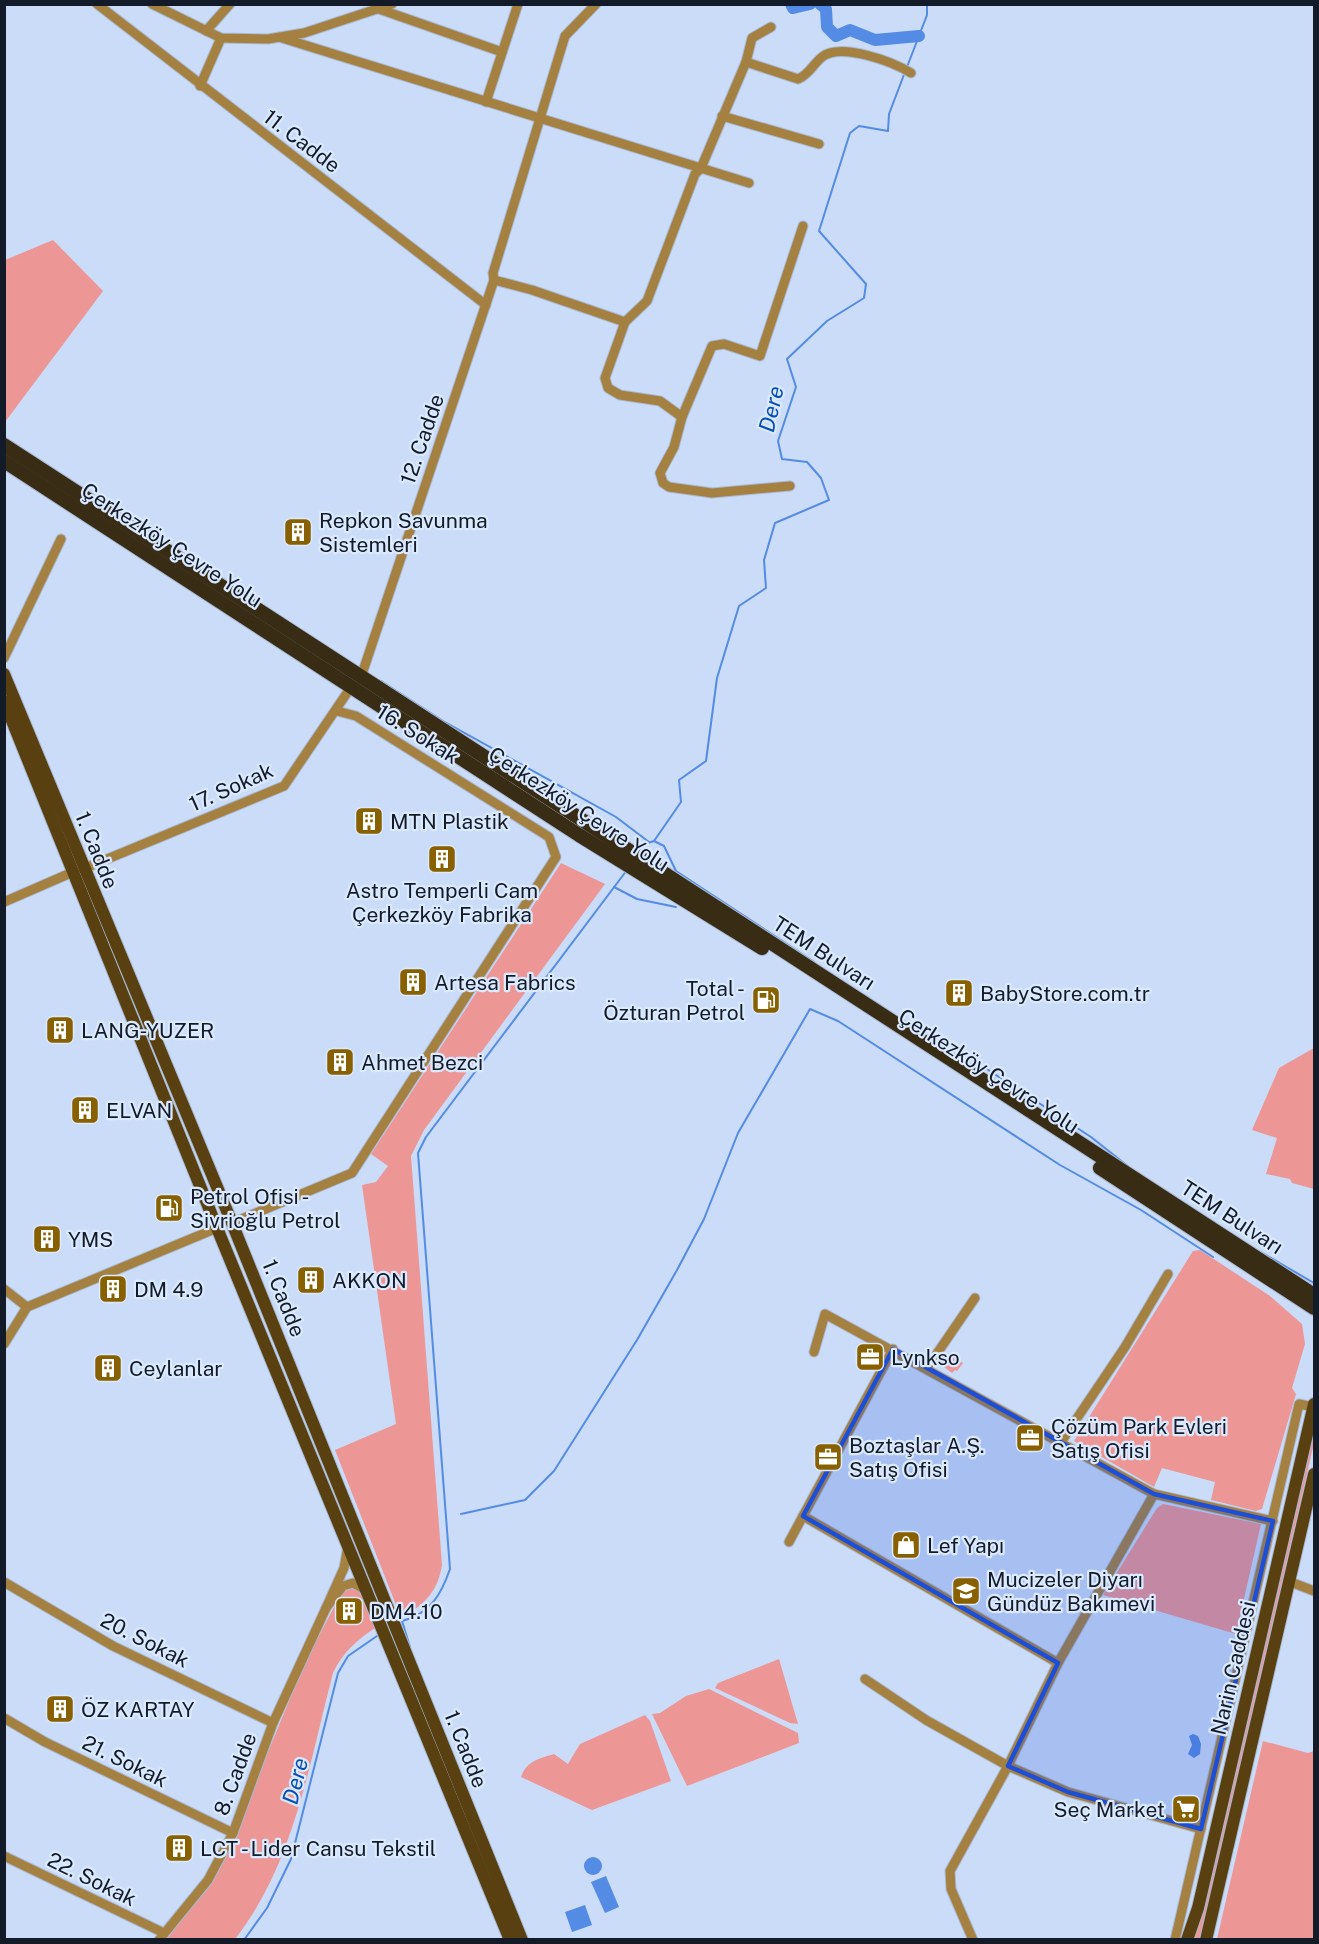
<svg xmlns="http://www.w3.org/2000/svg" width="1319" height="1944" viewBox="0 0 1319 1944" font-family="'Public Sans',sans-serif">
	<rect width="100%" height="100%" fill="#cadcf8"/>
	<g fill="#ed9696">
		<polygon points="53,240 103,291 5,422 5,260"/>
		<path d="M561 863 605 884 424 1130 411 1156 442 1565C438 1589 428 1601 408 1614L398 1610 335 1450 396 1424 362 1185 376 1182 388 1166 371 1154Z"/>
		<polygon points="1314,1048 1314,1189 1292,1183 1290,1179 1266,1174 1277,1138 1252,1130 1279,1068"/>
		<polygon points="1200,1250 1270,1296 1302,1324 1305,1344 1292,1388 1296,1394 1262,1509 1256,1511 1211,1500 1215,1482 1162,1468 1154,1487 1074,1441 1193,1251"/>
		<polygon points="948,1353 963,1363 957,1371 955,1370 952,1373 940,1364"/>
		<polygon points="1314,1425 1314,1443 1200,1939 1193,1940 1205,1897"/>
		<polygon points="1163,1504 1261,1524 1236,1634 1103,1595 1157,1508"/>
		<path d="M350 1588 361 1592 375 1628C356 1641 343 1652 333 1673 309 1764 294 1864 235 1939L166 1940 218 1873 306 1660 341 1594Z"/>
		<polygon points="779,1659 798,1724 790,1723 715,1688 718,1683"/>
		<polygon points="709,1689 798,1733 799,1743 687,1786 652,1714 660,1713 686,1696"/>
		<path d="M645 1715 650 1721 671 1781 592 1810 521 1777C527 1761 538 1759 554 1754L568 1764 580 1744Z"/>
		<polygon points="1263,1741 1308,1753 1314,1751 1314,1939 1217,1939"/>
	</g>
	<g fill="#548be4">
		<polygon points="1193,1734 1198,1736 1201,1744 1200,1754 1194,1758 1188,1754 1192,1745 1189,1736"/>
		<circle cx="593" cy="1866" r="9"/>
		<polygon points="606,1876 619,1907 605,1913 591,1882"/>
		<polygon points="585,1905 592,1925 572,1932 565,1912"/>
	</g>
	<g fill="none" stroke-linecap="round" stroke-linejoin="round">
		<g stroke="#548be4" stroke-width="2">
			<polyline points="907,67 927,15 927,4"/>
			<polyline points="381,681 443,721 616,817 649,842"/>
			<polyline points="654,841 664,846 676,871 814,962"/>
			<polyline points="641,851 645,844 654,841 681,802 679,780 706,761 717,678 739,606 766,588 764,560 775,523 829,500 821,478 807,462 782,459 778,441 796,387 787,359 827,321 864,298 866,284 819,231 850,133 859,126 888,131 889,114 905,72"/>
			<polyline points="614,887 637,899 676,907"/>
			<polyline points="953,1047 1091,1137 1129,1167"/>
			<polyline points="1257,1250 1314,1283"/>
			<polyline points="461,1514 525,1500 554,1471 637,1340 677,1270 704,1219 738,1133 810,1009 838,1021 1060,1165 1141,1210 1213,1257"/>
			<path d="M410 1647 402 1621C430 1614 441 1595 450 1569L418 1153 426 1137 627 870"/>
			<polyline points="244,1940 267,1908 291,1859 338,1673 348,1656 377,1636"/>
		</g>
		<g stroke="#548be4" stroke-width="12">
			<polyline points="791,4 793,8 810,4"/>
			<polyline points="820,4 826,9 827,27 836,36 850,30 875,40 919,36"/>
		</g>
		<g stroke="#a9b9d3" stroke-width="11">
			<g id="minor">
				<polyline points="97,4 486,305"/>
				<polyline points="152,4 221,38 268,39 304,33 392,4"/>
				<polyline points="379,9 502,52"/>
				<polyline points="206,31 230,4"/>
				<polyline points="282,38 749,183"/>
				<path d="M746 62 798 79C809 75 813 64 822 57 841 42 893 62 911 73"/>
				<polyline points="200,86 221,38"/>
				<polyline points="486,102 518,4"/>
				<polyline points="722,116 819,144"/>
				<polyline points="494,280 532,290 625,322"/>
				<polyline points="682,417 660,401 620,395 608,388 605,378 625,322 647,301 695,174 701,168 746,62 752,38 771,27"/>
				<polyline points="790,486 712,493 669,487 663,483 660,473 674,447 682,417 712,346 724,344 760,356 803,226"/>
				<polyline points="4,658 61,539"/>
				<polyline points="361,677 494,280 493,273 565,36 596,4"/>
				<polyline points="83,869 284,786 351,687"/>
				<polyline points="4,902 73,872"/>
				<polyline points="232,1223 352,1173 556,857 549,837 356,716 337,711"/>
				<polyline points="4,1289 27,1307"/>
				<polyline points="4,1344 27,1307 217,1228"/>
				<polyline points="814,1352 825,1314 1154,1494 1273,1521"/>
				<polyline points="927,1368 975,1298"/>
				<polyline points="1061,1442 1125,1347 1168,1274"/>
				<polyline points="803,1516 1058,1663 1154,1494"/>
				<polyline points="789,1542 893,1349"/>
				<polyline points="348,1546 344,1568 326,1608 343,1586 353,1583 368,1591"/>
				<polyline points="1288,1581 1314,1591"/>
				<polyline points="4,1582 113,1646 273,1723"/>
				<polyline points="865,1679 926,1720 1008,1766 1068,1792 1201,1829"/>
				<polyline points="4,1718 45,1742 233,1833"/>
				<polyline points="4,1856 164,1933"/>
				<polyline points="159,1940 208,1880 233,1833 273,1723 326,1608"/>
				<polyline points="973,1940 951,1889 950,1871 1008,1766 1058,1663"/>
				<polyline points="1175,1940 1299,1404 1314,1407"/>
			</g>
		</g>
		<g stroke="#a9b9d3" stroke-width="14">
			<g id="major">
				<polyline points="4,674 232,1223 522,1940"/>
				<polyline points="4,701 217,1228 510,1940"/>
				<polyline points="1187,1940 1198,1908 1314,1404"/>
				<polyline points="1206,1940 1314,1474"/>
			</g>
		</g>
		<g stroke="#a9b9d3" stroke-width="16">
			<g id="highway">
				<polyline points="4,445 1314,1295"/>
				<polyline points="4,461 579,835 762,948"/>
				<polyline points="1100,1168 1314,1308"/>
			</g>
		</g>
		<use href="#minor" stroke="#a58141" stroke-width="9"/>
		<use href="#major" stroke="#594011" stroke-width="12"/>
		<use href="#highway" stroke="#392c15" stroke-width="14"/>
	</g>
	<path fill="#1d4ed8" fill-opacity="0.2" stroke="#1d4ed8" stroke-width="4.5" stroke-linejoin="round" d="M893 1349 1154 1494 1273 1521 1201 1829 1068 1792 1008 1766 1058 1663 803 1516Z"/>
	<defs>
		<g id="building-square" transform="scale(1.5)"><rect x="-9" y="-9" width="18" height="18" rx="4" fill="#896000" stroke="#dbe9ff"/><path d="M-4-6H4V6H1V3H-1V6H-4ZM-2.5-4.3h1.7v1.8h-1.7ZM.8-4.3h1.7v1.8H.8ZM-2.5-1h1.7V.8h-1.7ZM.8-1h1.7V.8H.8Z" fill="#fff"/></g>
		<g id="fuel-square" transform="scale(1.5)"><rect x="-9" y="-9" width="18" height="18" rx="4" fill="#896000" stroke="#dbe9ff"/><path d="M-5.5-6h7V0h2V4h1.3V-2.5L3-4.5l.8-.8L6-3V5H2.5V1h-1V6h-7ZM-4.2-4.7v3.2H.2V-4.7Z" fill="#fff"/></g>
		<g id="office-square" transform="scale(1.5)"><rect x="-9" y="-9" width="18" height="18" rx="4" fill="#896000" stroke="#dbe9ff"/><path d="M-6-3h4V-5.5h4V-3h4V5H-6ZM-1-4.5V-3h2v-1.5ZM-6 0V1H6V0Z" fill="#fff"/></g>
		<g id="shop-square" transform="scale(1.5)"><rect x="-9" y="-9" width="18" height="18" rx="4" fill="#896000" stroke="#dbe9ff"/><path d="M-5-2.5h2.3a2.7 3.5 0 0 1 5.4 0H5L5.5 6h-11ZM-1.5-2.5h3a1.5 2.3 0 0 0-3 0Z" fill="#fff"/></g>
		<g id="school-square" transform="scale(1.5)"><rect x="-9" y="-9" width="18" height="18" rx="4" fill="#896000" stroke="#dbe9ff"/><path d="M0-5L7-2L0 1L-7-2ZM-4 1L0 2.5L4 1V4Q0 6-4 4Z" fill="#fff"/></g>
		<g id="supermarket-square" transform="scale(1.5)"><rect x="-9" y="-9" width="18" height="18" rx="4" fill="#896000" stroke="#dbe9ff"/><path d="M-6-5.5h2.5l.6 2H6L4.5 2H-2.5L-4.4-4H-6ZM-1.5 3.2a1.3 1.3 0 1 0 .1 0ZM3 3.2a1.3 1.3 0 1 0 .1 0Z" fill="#fff"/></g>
	</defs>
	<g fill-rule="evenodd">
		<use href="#building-square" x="298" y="532"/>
		<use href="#building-square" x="369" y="821"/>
		<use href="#building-square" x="442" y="859"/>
		<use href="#building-square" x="413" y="982"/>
		<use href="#building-square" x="959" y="993"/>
		<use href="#fuel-square" x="766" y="1000"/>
		<use href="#building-square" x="60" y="1030"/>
		<use href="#building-square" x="340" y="1062"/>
		<use href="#building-square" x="85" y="1110"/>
		<use href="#fuel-square" x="169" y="1208"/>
		<use href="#building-square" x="47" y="1239"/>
		<use href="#building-square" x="311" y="1280"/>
		<use href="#building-square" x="113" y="1289"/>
		<use href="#office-square" x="870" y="1357"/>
		<use href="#building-square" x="108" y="1368"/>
		<use href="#office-square" x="1030" y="1438"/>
		<use href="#office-square" x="828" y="1457"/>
		<use href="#shop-square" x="906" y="1545"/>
		<use href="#school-square" x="966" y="1591"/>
		<use href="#building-square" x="349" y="1611"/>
		<use href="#building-square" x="60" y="1709"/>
		<use href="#supermarket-square" x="1186" y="1809"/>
		<use href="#building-square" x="179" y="1848"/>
	</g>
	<g text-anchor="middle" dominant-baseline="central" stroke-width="4.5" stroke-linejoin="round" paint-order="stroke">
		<g font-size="21" fill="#131b28" stroke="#dbe9ff">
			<text transform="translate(302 141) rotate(37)">11. Cadde</text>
			<text transform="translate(422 439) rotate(-71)">12. Cadde</text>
			<text transform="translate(172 545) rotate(33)">Çerkezköy Çevre Yolu</text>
			<text transform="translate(418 734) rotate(32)">16. Sokak</text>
			<text transform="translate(231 787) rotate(-24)">17. Sokak</text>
			<text transform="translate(579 809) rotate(33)">Çerkezköy Çevre Yolu</text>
			<text transform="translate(97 850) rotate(68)">1. Cadde</text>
			<text transform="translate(824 953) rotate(33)">TEM Bulvarı</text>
			<text transform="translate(989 1071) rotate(33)">Çerkezköy Çevre Yolu</text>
			<text transform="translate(1232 1217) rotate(33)">TEM Bulvarı</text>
			<text transform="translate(284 1298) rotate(68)">1. Cadde</text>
			<text transform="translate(145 1640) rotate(27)">20. Sokak</text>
			<text transform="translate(1233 1668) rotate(-77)">Narin Caddesi</text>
			<text transform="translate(466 1749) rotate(68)">1. Cadde</text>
			<text transform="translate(125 1761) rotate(26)">21. Sokak</text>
			<text transform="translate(235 1774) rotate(-70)">8. Cadde</text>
			<text transform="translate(92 1879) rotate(26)">22. Sokak</text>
		</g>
		<g font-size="21" fill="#131b28" stroke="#dbe9ff" text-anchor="start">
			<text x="319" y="520">Repkon Savunma<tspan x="319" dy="24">Sistemleri</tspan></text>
			<text x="390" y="821">MTN Plastik</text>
			<text x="442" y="890" text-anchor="middle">Astro Temperli Cam<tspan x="442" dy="24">Çerkezköy Fabrika</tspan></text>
			<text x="434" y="982">Artesa Fabrics</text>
			<text x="745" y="988" text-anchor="end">Total -<tspan x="745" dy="24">Özturan Petrol</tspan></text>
			<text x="980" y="993">BabyStore.com.tr</text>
			<text x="81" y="1030">LANG-YUZER</text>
			<text x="361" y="1062">Ahmet Bezci</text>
			<text x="106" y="1110">ELVAN</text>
			<text x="190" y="1196">Petrol Ofisi -<tspan x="190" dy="24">Sivrioğlu Petrol</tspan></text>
			<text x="68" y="1239">YMS</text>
			<text x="332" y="1280">AKKON</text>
			<text x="134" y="1289">DM 4.9</text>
			<text x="891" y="1357">Lynkso</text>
			<text x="129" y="1368">Ceylanlar</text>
			<text x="1051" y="1426">Çözüm Park Evleri<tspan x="1051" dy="24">Satış Ofisi</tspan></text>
			<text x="849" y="1445">Boztaşlar A.Ş.<tspan x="849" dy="24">Satış Ofisi</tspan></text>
			<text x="927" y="1545">Lef Yapı</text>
			<text x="987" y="1579">Mucizeler Diyarı<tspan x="987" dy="24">Gündüz Bakımevi</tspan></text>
			<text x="370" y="1611">DM4.10</text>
			<text x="81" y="1709">ÖZ KARTAY</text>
			<text x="1165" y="1809" text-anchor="end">Seç Market</text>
			<text x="200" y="1848">LCT - Lider Cansu Tekstil</text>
		</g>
		<g font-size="22" font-style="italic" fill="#074fb7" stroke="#dbe9ff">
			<text transform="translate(771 409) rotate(-77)">Dere</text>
			<text transform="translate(295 1781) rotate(-76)">Dere</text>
		</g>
	</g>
	<rect width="1319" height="1944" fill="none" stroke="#131b28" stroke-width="12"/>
</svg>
